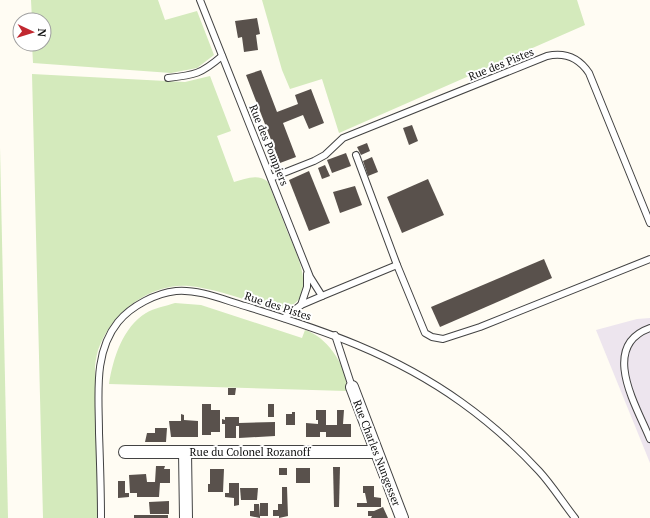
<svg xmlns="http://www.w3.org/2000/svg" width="650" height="518" viewBox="0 0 650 518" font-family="'PT Serif',serif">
	<rect width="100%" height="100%" fill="#fffcf3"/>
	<polygon fill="#ede5ee" points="650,318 650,463 596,330 637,319"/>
	<g fill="#d4eabc">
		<polygon points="31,0 158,0 165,20 197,11 214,55 197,68 171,73 33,63 32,44 44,44 44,20 32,20"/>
		<polygon points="262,0 577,0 585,25 339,133 322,79 290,89 282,70"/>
		<path d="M32 74 185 82 210 76 231 131 217 136 234 182C245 179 258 173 268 182 274 198 281 214 287 231 298 256 323 307 275 309 247 301 218 289 189 286 151 283 114 311 100 345 97 351 96 359 95 366L98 518H43Z"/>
		<polygon points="0,147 8,518 0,518"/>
		<path d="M175 303 201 305 302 338 305 330C327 336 350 370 346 391L109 384C113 358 123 327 146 313 154 308 166 306 175 303Z"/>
	</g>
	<g fill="#59514c">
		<polygon points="257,18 260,34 256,35 258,50 244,52 242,37 238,38 235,21"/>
		<polygon points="261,70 277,112 298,104 295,95 311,89 324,123 309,129 303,115 283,123 296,157 280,163 246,75"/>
		<polygon points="412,125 418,141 409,145 403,128"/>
		<polygon points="367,143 370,151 361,155 357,147"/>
		<polygon points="346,153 351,166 332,173 327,160"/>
		<polygon points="372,157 378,172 368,176 363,161"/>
		<polygon points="325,165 330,176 322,179 318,168"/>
		<polygon points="309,171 330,223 309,231 289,180"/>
		<polygon points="428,179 444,215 402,233 387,197"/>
		<polygon points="355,186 362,205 340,213 333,192"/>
		<polygon points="544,259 552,278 440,327 431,307"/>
		<polygon points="228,388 236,388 235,395 228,395"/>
		<polygon points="202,404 211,404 211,410 220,410 220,432 211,432 211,435 202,435"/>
		<rect x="268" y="404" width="6" height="13"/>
		<polygon points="316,410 326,410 326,425 337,425 337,410 344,410 343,424 351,424 351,437 326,437 326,432 320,432 320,437 306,437 306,423 318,424 318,420 316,420"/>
		<polygon points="292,412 295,412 295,425 286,425 286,414 292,414"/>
		<polygon points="181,414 184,415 184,420 198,421 198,437 171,437 169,421 181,421"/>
		<polygon points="225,417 239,417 239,423 275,422 275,436 239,438 239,426 236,426 236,438 225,438 225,424 222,424 222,419 225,420"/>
		<polygon points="155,428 167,428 166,442 145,442 147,433 155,433"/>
		<polygon points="156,466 165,466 164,469 170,469 170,483 160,483 159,497 137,497 137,493 130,493 129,475 146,474 147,482 155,482"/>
		<polygon points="333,467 340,467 339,507 334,507"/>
		<rect x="279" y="468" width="8" height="7"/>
		<rect x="296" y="468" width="14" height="15"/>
		<polygon points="210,469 224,469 223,492 208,492 208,484 210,484"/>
		<polygon points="118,481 125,481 125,493 129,493 129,497 118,498"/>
		<polygon points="229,483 239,483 239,505 234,506 234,498 225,497 225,493 229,493"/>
		<polygon points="363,486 374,486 374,497 381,498 381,507 357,507 357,503 367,503 365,493 363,493"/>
		<polygon points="282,487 287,487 288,516 279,518 279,516 273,516 273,510 278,510 278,504 282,504"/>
		<polygon points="240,488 258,488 257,500 241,500"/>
		<polygon points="169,501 169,514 150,514 149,502"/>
		<polygon points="260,503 268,503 268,516 260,516 260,518 250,516 250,511 254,511 254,504 259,504 260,516"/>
		<polygon points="383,507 388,518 371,518 372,516 368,516 368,511 374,511"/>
		<rect x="134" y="515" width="34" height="3"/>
	</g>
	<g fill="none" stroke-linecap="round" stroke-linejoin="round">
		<g stroke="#434343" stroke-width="8">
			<g id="service">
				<polyline points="200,0 310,277 322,296"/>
				<path d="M168 78C195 75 201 74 222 56"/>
				<polyline points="356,155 397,265 425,333 432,337 443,339 480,327 650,259"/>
				<path d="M271 178 314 161 325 155 343 138 547 56C565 52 579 58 589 73L650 223"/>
				<polyline points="301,305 307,287 307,274"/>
				<polyline points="284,318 301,305 322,296 397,265"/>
				<path d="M650 328C599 346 637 407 650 439"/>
				<polyline points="335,335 352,387"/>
				<path d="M101 518C101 490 100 461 99 433 99 395 93 353 118 322 131 306 156 293 176 291 199 289 224 300 245 306 323 330 394 354 461 402 489 422 516 446 539 471 552 485 563 503 575 518"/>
			</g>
		</g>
		<g stroke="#434343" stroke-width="14">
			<g id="minor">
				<polyline points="352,387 402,518"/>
				<polyline points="125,452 376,452"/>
				<polyline points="185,452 186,518"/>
			</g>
		</g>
		<use href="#service" stroke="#fff" stroke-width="6"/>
		<use href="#minor" stroke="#fff" stroke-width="12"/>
	</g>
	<g text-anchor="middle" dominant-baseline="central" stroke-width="4" stroke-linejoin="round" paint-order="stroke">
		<g font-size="11" fill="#101010" stroke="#fff">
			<text transform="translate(501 64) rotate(-22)">Rue des Pistes</text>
			<text transform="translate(269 145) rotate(68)">Rue des Pompiers</text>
			<text transform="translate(278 306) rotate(18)">Rue des Pistes</text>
			<text x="250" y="452">Rue du Colonel Rozanoff</text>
			<text transform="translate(377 453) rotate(69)">Rue Charles Nungesser</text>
		</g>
	</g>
	<g transform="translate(32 32) rotate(94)"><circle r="19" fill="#ffffff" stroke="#9f9f9f"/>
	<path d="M0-3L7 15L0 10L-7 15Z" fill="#c12830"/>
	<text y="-6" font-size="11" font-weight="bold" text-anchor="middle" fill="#101010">N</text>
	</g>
</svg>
